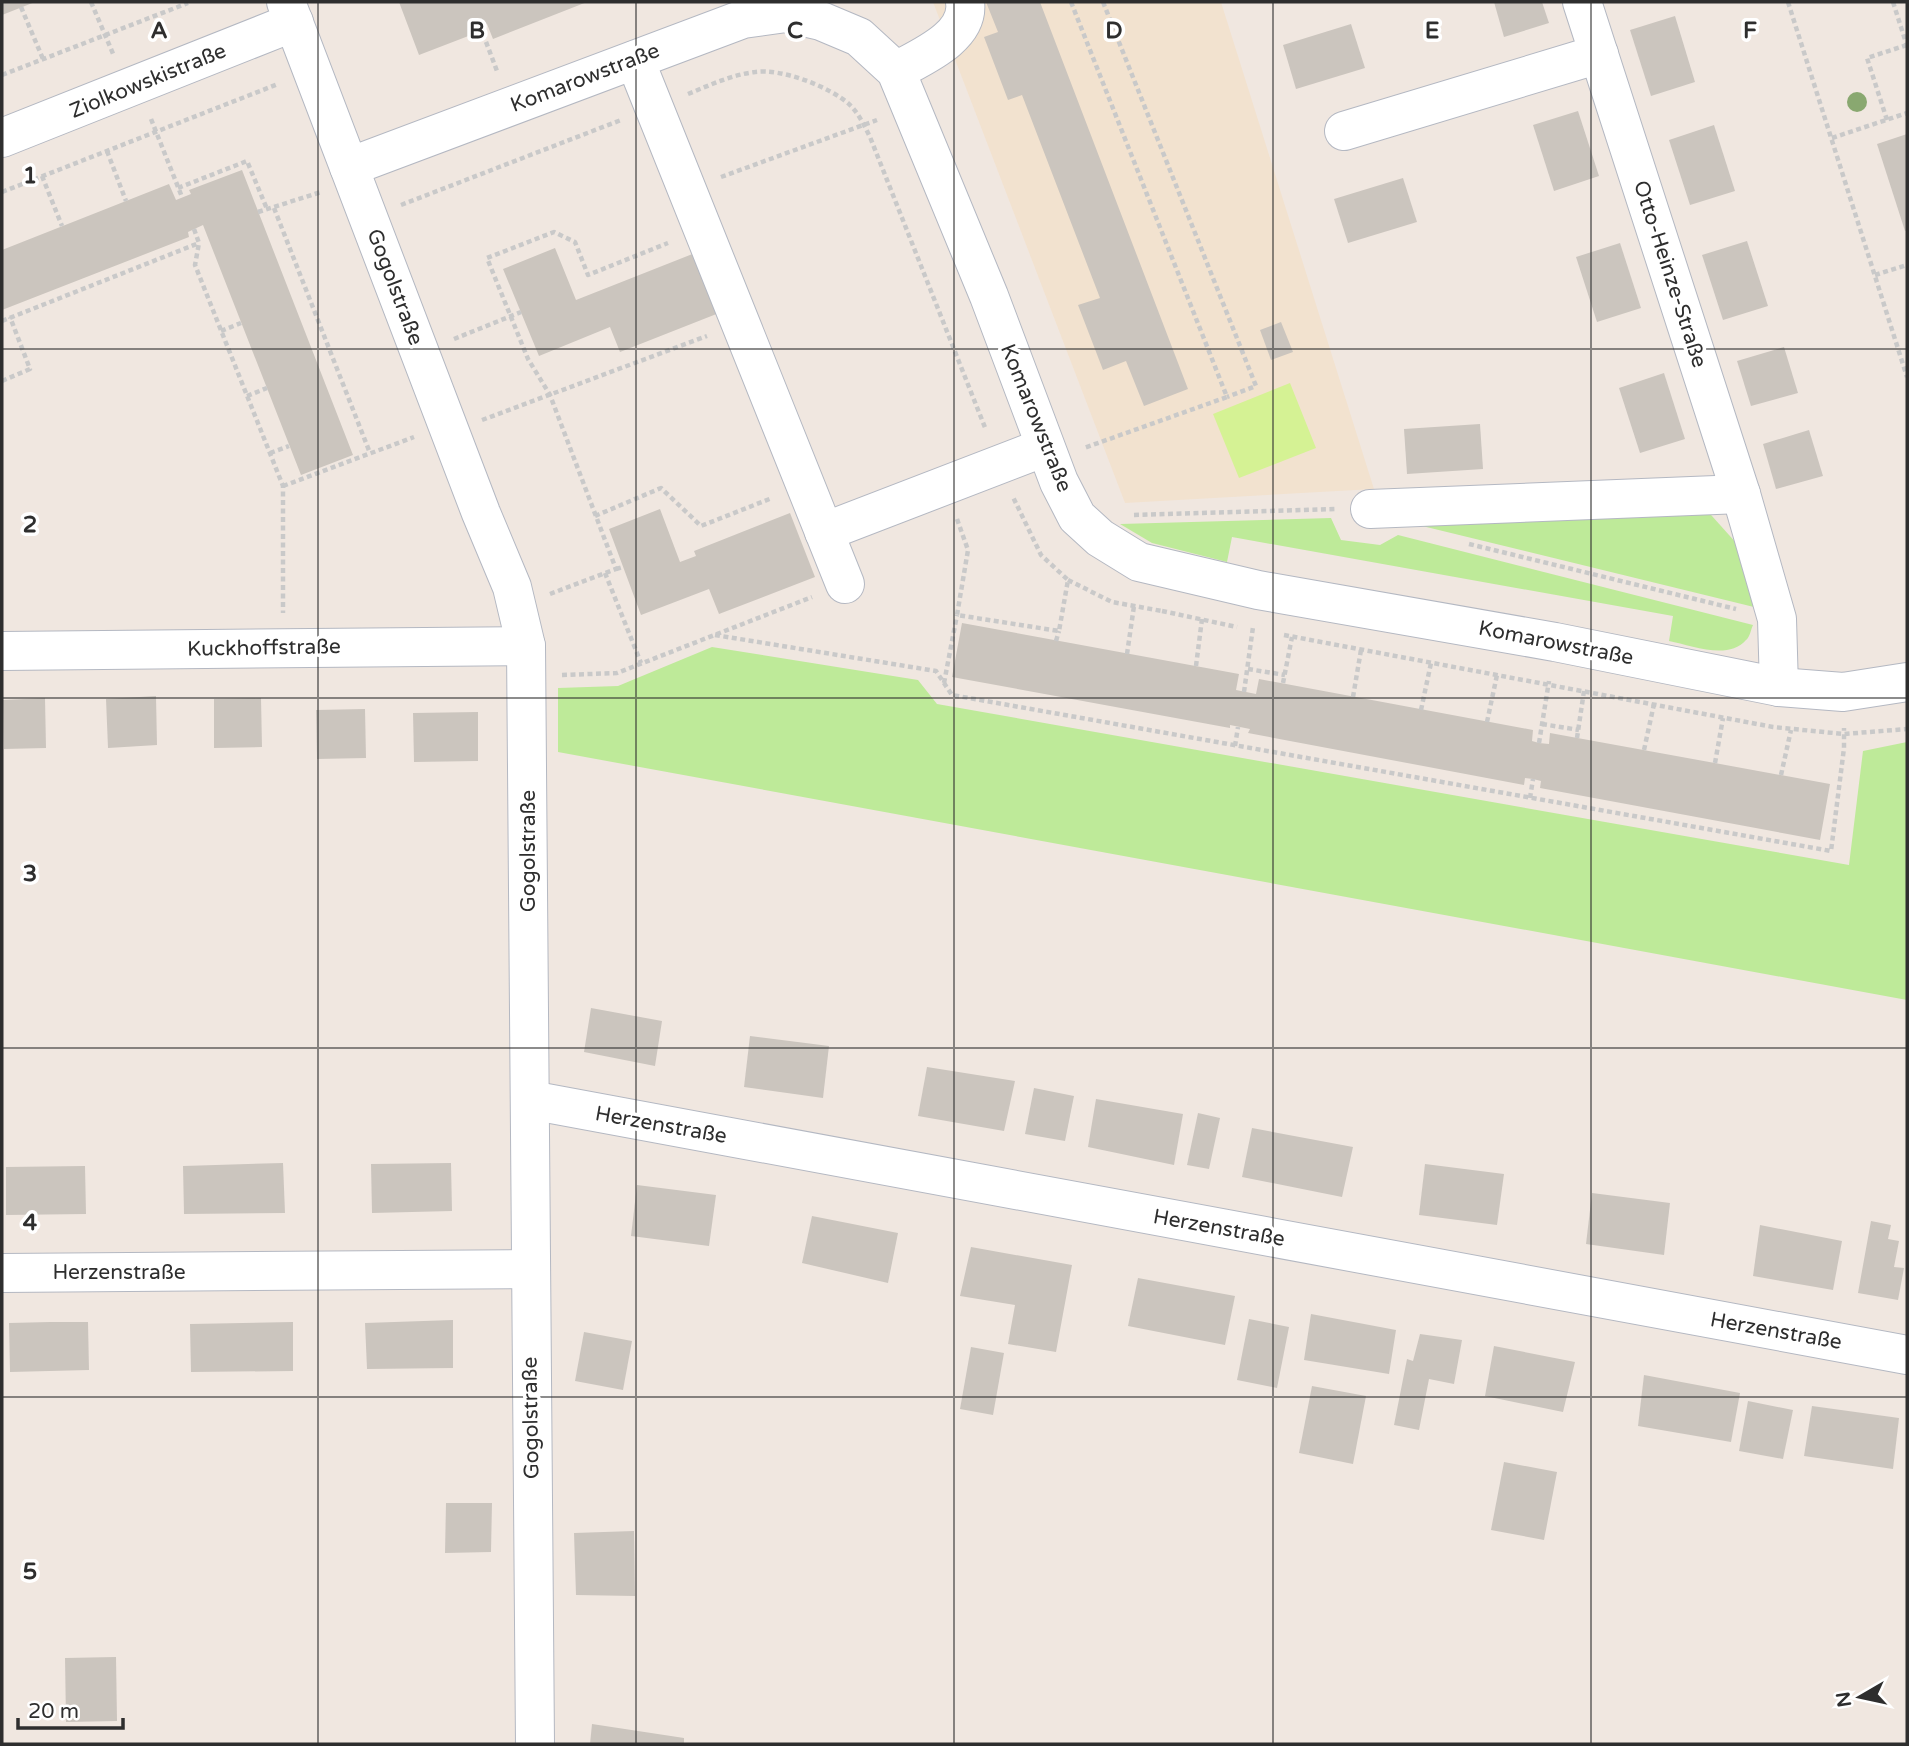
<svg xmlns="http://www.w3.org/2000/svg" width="1909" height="1746" viewBox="0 0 1909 1746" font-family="'Varela Round',sans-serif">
	<rect width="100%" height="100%" fill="#f0e7e0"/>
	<polygon fill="#f2e2cf" points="933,2 1221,2 1374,489 1125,503"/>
	<g fill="#beea99">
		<polygon points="1703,506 1747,555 1758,608 1414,524"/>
		<path d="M1331 518 1341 540 1380 545 1398 535 1753 625C1751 629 1750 637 1746 640 1728 661 1691 645 1669 641L1673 616 1232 537 1227 562 1152 543 1120 524Z"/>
		<polygon points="712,647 918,680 937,704 1849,865 1863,751 1907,742 1907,1000 558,752 558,688 618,686"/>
	</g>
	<polygon fill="#d5f294" points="1290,383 1316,448 1239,478 1213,414"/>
	<g fill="#cbc5be">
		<polygon points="2,2 35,2 2,15"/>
		<polygon points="399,2 587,2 493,39 487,24 469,31 471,35 419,55"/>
		<polygon points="986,2 1040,2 1188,389 1144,406 1126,361 1103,370 1078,305 1100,298 1022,95 1008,100 984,37 998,32"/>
		<polygon points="1494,2 1542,2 1549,23 1504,37"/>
		<polygon points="1675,16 1695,82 1651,96 1630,30"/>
		<polygon points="1351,24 1365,68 1296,89 1283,45"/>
		<polygon points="1578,111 1599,176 1554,191 1533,125"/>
		<polygon points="1714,125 1735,191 1690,205 1669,140"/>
		<polygon points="1907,134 1907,230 1905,231 1877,144"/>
		<polygon points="242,170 353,455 301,475 203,225 188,232 189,237 2,310 2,250 169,184 176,200 191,194 189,190"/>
		<polygon points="1403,178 1417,222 1348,243 1334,199"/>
		<polygon points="1747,241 1768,306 1723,320 1702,255"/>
		<polygon points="1620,243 1641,308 1597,322 1576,257"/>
		<polygon points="555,248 576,300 695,253 719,313 620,352 610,327 539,356 503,269"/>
		<polygon points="1281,322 1293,352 1271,360 1260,330"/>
		<polygon points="1784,347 1798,393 1751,406 1737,361"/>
		<polygon points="1664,373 1685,439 1640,453 1619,388"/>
		<polygon points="1480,424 1483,469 1407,474 1404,429"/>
		<polygon points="1809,430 1823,476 1776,489 1763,444"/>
		<polygon points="660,509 680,562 696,556 694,551 790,513 815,577 719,614 709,589 641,615 609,529"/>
		<polygon points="962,623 1239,674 1236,690 1256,694 1259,679 1533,730 1532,741 1539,743 1549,744 1550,733 1830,784 1820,840 1540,788 1541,781 1533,779 1525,778 1524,785 1248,733 1250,729 1230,725 1230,728 952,677"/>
		<polygon points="156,696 157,745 108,748 106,699"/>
		<polygon points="45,698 46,748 4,749 3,700"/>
		<polygon points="261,698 262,747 214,748 214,699"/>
		<polygon points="365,709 366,758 317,759 316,710"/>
		<polygon points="478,712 478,761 414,762 413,713"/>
		<polygon points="591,1008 662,1021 655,1066 584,1052"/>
		<polygon points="750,1036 829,1046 823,1098 744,1087"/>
		<polygon points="927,1067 1015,1081 1004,1131 918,1116"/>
		<polygon points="1034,1088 1074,1096 1065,1141 1025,1134"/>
		<polygon points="1096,1099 1183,1114 1174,1165 1088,1147"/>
		<polygon points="1198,1113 1220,1118 1209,1169 1187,1165"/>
		<polygon points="1252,1128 1353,1147 1342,1197 1242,1177"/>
		<polygon points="283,1163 285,1213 184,1214 183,1166"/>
		<polygon points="451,1163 452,1211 372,1213 371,1164"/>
		<polygon points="1425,1164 1504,1174 1497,1225 1419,1215"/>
		<polygon points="85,1166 86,1214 6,1215 6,1167"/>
		<polygon points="637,1185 716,1195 709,1246 631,1236"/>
		<polygon points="1592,1193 1670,1203 1664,1255 1586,1244"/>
		<polygon points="812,1216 898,1233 888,1283 802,1263"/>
		<polygon points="1871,1221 1891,1225 1888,1239 1899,1241 1894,1267 1904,1268 1898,1300 1858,1293"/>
		<polygon points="1760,1225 1842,1241 1833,1290 1753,1276"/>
		<polygon points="971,1247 1072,1265 1056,1352 1008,1344 1015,1305 960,1296"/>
		<polygon points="1138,1278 1235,1296 1225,1345 1128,1326"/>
		<polygon points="1311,1314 1396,1330 1389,1374 1304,1360"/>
		<polygon points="1249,1319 1289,1327 1277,1388 1237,1380"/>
		<polygon points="453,1320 453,1368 367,1369 365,1323"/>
		<polygon points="50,1322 88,1322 89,1370 10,1372 9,1323"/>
		<polygon points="293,1322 293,1371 191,1372 190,1324"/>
		<polygon points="584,1332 632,1341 623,1390 575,1381"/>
		<polygon points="1420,1334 1462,1340 1454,1384 1429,1379 1419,1430 1394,1425 1407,1359 1413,1361"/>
		<polygon points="1494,1346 1575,1362 1563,1412 1485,1396"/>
		<polygon points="971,1347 1004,1353 993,1415 960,1409"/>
		<polygon points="1644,1375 1740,1393 1731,1442 1638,1426"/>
		<polygon points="1312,1386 1366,1396 1353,1464 1299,1453"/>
		<polygon points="1748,1401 1793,1410 1783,1459 1739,1451"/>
		<polygon points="1812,1406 1899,1418 1893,1469 1804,1456"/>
		<polygon points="1504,1462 1557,1472 1544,1540 1491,1530"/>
		<polygon points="446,1503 492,1503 491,1552 445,1553"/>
		<polygon points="634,1531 635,1596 576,1595 574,1533"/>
		<polygon points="116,1657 117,1721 66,1722 65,1658"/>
		<polygon points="592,1724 684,1738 684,1744 590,1744"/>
	</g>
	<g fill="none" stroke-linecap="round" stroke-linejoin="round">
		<g stroke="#b4b8c2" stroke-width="40">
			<g id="minor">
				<polyline points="286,2 481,513 512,587 526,646 535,1744"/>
				<polyline points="1582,2 1741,494 1777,619 1779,687"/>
				<polyline points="635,60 845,584"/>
				<path d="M896 71C921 57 970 37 965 2"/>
				<polyline points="1344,131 1599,54"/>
				<polyline points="2,138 294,22"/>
				<polyline points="349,167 743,19 786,13 821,21 859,37 896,71 989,296 1059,482 1077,517 1100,538 1139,562 1258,590 1555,642 1779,687 1843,692 1907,682"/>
				<polyline points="1370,509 1741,494"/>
				<polyline points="824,532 1045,447"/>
				<polyline points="2,651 526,646"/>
				<polyline points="530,1100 1907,1355"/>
				<polyline points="2,1273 530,1269"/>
			</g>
		</g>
		<g stroke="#c9c9c9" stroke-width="4.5" stroke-dasharray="5 3.5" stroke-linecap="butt">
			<polyline points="91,2 114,56"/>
			<polyline points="1071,2 1227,397 1084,448"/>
			<polyline points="1103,2 1256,386 1227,397"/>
			<polyline points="1788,2 1907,377"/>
			<polyline points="1893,2 1907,46"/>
			<polyline points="21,7 43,59"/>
			<polyline points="480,26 497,71"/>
			<polyline points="2,75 188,3"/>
			<path d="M688 94C710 85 731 75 755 72 781 68 831 87 850 105 859 114 864 125 870 137L986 430"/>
			<polyline points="151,119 182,197"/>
			<polyline points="1887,120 1867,58 1907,45"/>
			<polyline points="1832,138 1907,113"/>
			<polyline points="107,151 126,201"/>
			<polyline points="42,176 62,226"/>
			<polyline points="721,177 877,120"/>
			<polyline points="178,188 247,161 267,209"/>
			<polyline points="2,192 278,84"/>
			<polyline points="401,205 621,120"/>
			<polyline points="274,208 370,453"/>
			<polyline points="258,212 321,192"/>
			<polyline points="194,229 199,243 195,265 283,486 283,613"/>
			<polyline points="1875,275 1907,265"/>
			<polyline points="2,321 199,243"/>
			<polyline points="221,331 241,323"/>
			<polyline points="454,339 521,312"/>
			<polyline points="2,381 30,369 10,317"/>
			<polyline points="247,396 267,388"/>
			<polyline points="482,420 707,336"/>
			<polyline points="270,453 289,446"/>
			<polyline points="283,486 414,437"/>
			<polyline points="1134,515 1335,509"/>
			<polyline points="595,516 661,488 701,526 772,498"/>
			<polyline points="957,519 968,550 957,615 1059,631 1068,580 1041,555 1013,497"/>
			<polyline points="1469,544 1736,609"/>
			<polyline points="616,569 623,567"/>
			<polyline points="605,573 641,663"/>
			<polyline points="1068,580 1112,602 1162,611"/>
			<polyline points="550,594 616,569 550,395 528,359 487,258 554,232 575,242 588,275 668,243"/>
			<polyline points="1162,611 1237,627"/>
			<polyline points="715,635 936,671 952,695 1831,851 1844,748 1844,728"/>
			<polyline points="1284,635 1773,727 1844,734 1907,729"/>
			<polyline points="1056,641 1059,631"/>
			<polyline points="1127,654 1134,606"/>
			<polyline points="1196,666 1202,619"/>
			<polyline points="1248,669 1285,675"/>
			<polyline points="562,675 617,673 812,597"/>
			<polyline points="944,683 957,615"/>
			<polyline points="1283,683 1292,637"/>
			<polyline points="1244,692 1253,627"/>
			<polyline points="1353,697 1361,650"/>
			<polyline points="1421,710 1431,663"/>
			<polyline points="1487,722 1497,675"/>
			<polyline points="1542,724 1579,730"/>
			<polyline points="1577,738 1584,691"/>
			<polyline points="1539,743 1549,681"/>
			<polyline points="1235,746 1238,727"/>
			<polyline points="1644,750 1654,704"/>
			<polyline points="1715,763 1723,718"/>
			<polyline points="1781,775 1791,730"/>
			<polyline points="1530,798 1533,779"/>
		</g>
		<use href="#minor" stroke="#fff" stroke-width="38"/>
	</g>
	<circle fill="#89a870" cx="1857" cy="102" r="10"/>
	<path fill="none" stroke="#2e2e2e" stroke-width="2" stroke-opacity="0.55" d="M318 2V1744M636 2V1744M954 2V1744M1273 2V1744M1591 2V1744M2 349H1907M2 698H1907M2 1048H1907M2 1397H1907"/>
	<g text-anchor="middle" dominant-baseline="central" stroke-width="7" stroke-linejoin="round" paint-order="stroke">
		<g font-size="21" fill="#2e2e2e" stroke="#fff">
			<text transform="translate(585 78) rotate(-21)">Komarowstraße</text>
			<text transform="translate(148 81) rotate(-22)">Ziolkowskistraße</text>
			<text transform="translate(1670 274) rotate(72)">Otto-Heinze-Straße</text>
			<text transform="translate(395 287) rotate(69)">Gogolstraße</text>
			<text transform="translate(1036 418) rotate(68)">Komarowstraße</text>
			<text transform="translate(1556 643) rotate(11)">Komarowstraße</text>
			<text transform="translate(264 648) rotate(-1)">Kuckhoffstraße</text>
			<text transform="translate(528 851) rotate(-90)">Gogolstraße</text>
			<text transform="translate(661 1125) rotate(10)">Herzenstraße</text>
			<text transform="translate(1219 1228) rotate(10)">Herzenstraße</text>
			<text x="119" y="1272">Herzenstraße</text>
			<text transform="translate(1776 1331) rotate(10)">Herzenstraße</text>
			<text transform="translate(531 1418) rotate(-91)">Gogolstraße</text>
		</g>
	</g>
	<g font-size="23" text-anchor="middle" font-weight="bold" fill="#2e2e2e" stroke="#fff" stroke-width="7" stroke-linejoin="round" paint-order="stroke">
		<text x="159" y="38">A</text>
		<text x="477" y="38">B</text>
		<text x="795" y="38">C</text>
		<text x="1114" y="38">D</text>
		<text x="1432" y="38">E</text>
		<text x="1750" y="38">F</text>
		<text x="30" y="183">1</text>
		<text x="30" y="532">2</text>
		<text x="30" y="881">3</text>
		<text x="30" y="1230">4</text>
		<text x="30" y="1579">5</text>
	</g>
	<rect width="1909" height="1746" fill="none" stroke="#2e2e2e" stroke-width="7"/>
	<g transform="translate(1860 1697) rotate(261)" stroke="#ffffff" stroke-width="5" paint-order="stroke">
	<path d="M0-5L12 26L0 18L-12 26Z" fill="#2e2e2e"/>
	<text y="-10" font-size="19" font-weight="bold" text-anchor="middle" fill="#2e2e2e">N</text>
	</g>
	<path d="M18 1718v10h105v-10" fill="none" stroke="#2e2e2e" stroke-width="3.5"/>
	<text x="28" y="1718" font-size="21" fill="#2e2e2e" stroke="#ffffff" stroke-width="5" paint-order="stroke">20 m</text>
</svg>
